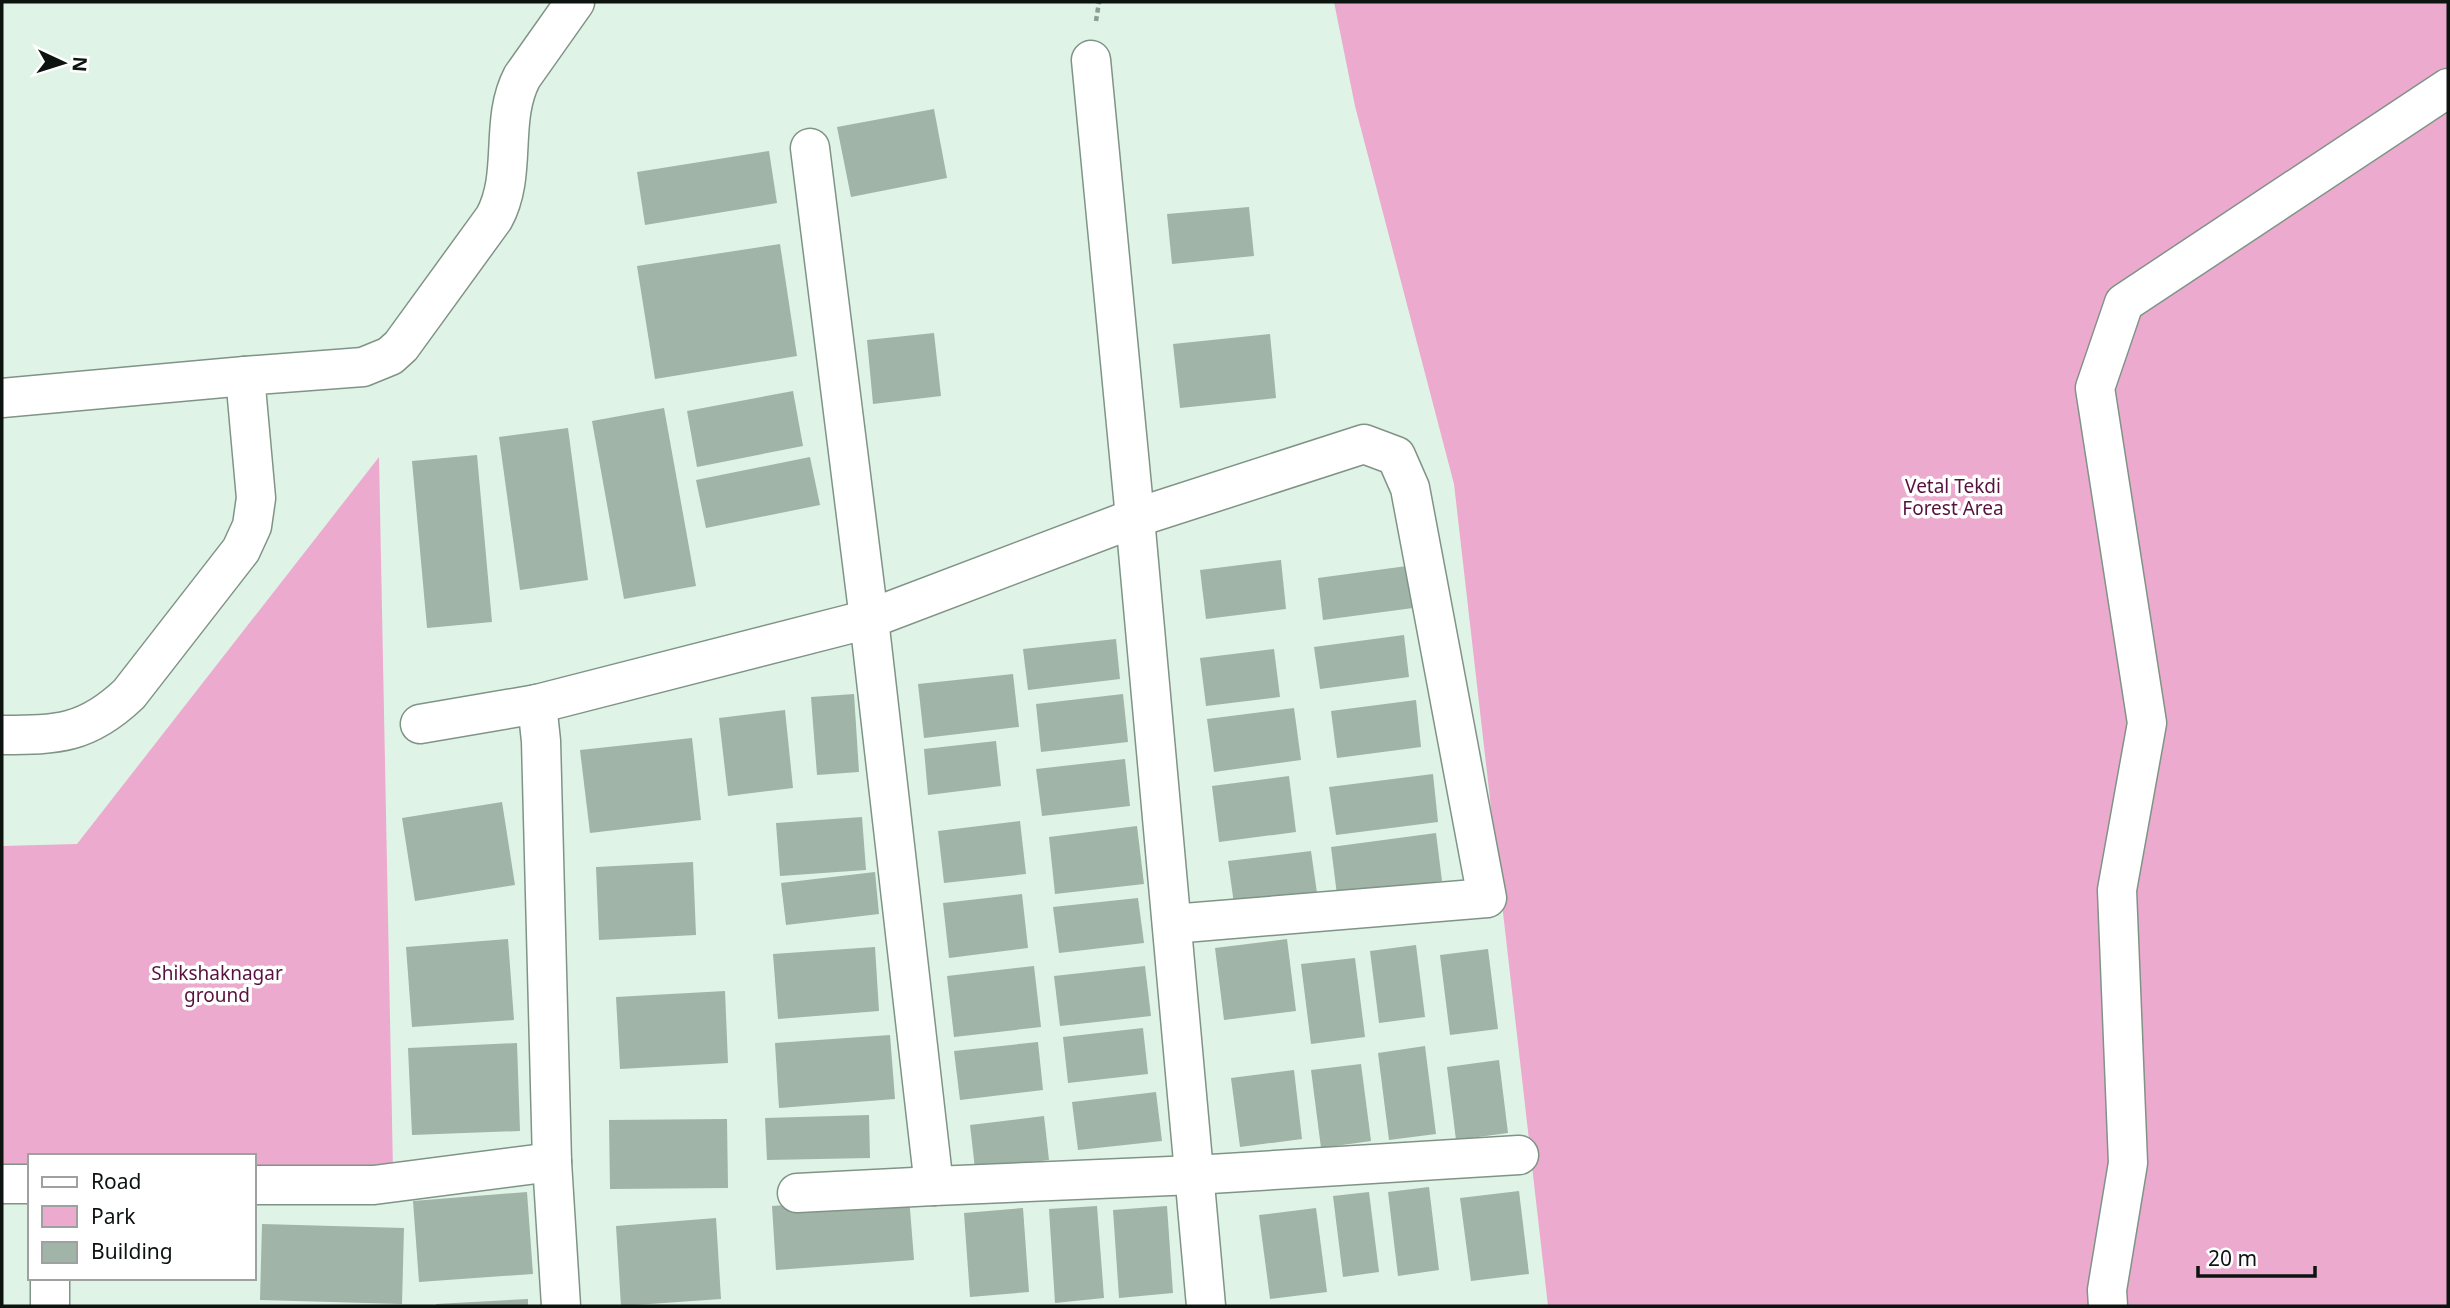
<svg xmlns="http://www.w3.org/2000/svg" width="2450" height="1308" viewBox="0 0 2450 1308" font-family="'Noto Sans',sans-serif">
	<rect width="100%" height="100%" fill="#dff4e6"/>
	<g fill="#ecaace">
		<polygon points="1334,2 2448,2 2448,1306 1548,1306 1454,484 1355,106"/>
		<polygon points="379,457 393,1171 254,1168 254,1156 30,1156 30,1164 2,1164 2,846 77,844"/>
	</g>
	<g fill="#a0b4a7">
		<polygon points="934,109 947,178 851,197 837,127"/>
		<polygon points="769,151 777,203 645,225 637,172"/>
		<polygon points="1249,207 1254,256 1172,264 1167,214"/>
		<polygon points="780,244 797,356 655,379 637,266"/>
		<polygon points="934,333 941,396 873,404 867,340"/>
		<polygon points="1270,334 1276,398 1180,408 1173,344"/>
		<polygon points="793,391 803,446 697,467 687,411"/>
		<polygon points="664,408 696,586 624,599 592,421"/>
		<polygon points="568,428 588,580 520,590 499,437"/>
		<polygon points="477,455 492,622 427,628 412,461"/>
		<polygon points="810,457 820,505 706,528 696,480"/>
		<polygon points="1281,560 1286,609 1206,619 1200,570"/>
		<polygon points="1407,566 1413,608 1323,620 1318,578"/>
		<polygon points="1404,635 1409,677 1320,689 1314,647"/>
		<polygon points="1116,639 1120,679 1028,690 1023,649"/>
		<polygon points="1274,649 1280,697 1206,706 1200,658"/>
		<polygon points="1013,674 1019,727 924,738 918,684"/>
		<polygon points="854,694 859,772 817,775 811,697"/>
		<polygon points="1123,694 1128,742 1041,752 1036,704"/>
		<polygon points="1416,700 1421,747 1337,758 1331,711"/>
		<polygon points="1294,708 1301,760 1214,772 1207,719"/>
		<polygon points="785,710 793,788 728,796 719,718"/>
		<polygon points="692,738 701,820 590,833 580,750"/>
		<polygon points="996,741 1001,786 928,795 924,749"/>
		<polygon points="1125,759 1130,806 1042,816 1036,769"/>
		<polygon points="1433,774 1438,822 1336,835 1329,787"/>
		<polygon points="1289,776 1296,832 1219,842 1212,786"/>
		<polygon points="502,802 515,885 415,901 402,818"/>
		<polygon points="862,817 866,870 780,876 776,823"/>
		<polygon points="1020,821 1026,874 944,883 938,831"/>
		<polygon points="1137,826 1144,884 1055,894 1049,837"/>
		<polygon points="1436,833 1442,881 1337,895 1331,847"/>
		<polygon points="1311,851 1318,900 1235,911 1228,861"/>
		<polygon points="693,862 696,935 599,940 596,867"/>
		<polygon points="875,872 879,914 786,925 781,883"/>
		<polygon points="1022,894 1028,948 949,958 943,903"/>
		<polygon points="1138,898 1144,943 1059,953 1053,907"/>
		<polygon points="508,939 514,1020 412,1027 406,947"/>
		<polygon points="1287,939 1296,1011 1224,1020 1215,948"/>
		<polygon points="1416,945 1425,1017 1379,1023 1370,951"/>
		<polygon points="875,947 879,1011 778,1019 773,954"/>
		<polygon points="1488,949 1498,1029 1450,1035 1440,955"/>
		<polygon points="1355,958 1365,1037 1311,1044 1301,964"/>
		<polygon points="1034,966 1041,1027 954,1037 947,976"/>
		<polygon points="1145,966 1151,1016 1060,1026 1054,976"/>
		<polygon points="725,991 728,1063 620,1069 616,997"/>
		<polygon points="1143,1028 1148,1074 1068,1083 1063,1037"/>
		<polygon points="890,1035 895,1099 779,1108 775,1043"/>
		<polygon points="1038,1042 1043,1090 960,1100 954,1051"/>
		<polygon points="517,1043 520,1131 412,1135 408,1048"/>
		<polygon points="1425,1046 1436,1134 1389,1140 1378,1053"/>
		<polygon points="1499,1060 1508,1133 1456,1140 1447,1067"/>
		<polygon points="1361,1064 1371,1141 1321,1148 1311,1070"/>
		<polygon points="1294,1070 1302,1139 1240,1147 1231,1078"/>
		<polygon points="1156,1092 1162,1141 1078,1150 1072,1102"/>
		<polygon points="869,1115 870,1158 767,1160 765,1118"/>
		<polygon points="1044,1116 1049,1160 975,1169 970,1125"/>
		<polygon points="727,1119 728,1188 610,1189 609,1120"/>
		<polygon points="1429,1187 1439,1270 1398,1276 1388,1192"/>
		<polygon points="1519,1191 1529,1274 1471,1281 1460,1198"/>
		<polygon points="527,1192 533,1274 419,1282 413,1201"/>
		<polygon points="1369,1192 1379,1272 1343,1277 1333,1196"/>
		<polygon points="909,1196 914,1260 776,1270 772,1206"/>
		<polygon points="1097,1206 1104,1298 1055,1303 1049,1209"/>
		<polygon points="1167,1206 1173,1293 1119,1298 1113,1210"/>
		<polygon points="1023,1208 1029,1292 970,1297 964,1213"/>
		<polygon points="1316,1208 1327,1292 1270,1299 1259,1215"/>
		<polygon points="716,1218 721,1299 621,1306 616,1226"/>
		<polygon points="262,1224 404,1228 402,1304 260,1300"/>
		<polygon points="528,1299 528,1306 436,1306 436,1304"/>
	</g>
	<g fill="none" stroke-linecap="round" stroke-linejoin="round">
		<g stroke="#809387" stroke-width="41">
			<g id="minor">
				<polyline points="1091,60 1135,518 1206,1306"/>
				<polyline points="810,148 869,619 934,1186 1194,1175 1519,1155"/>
				<polyline points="2,398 245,376"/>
				<polyline points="537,704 541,741 552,1162 561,1306"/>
				<polyline points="420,724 537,704 869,619 1135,518 1364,444 1396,456 1410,488 1487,898 1172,924"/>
				<path d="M2 735C58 735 87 734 129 694L241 550 252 526 256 498 245 376 363 367 390 356 401 346 494 218C518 174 499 121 522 77L575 2"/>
				<polyline points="2,1184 30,1184"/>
				<polyline points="254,1185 374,1185 552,1162"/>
				<polyline points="797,1193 934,1186"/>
				<polyline points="50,1306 50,1278"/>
				<polyline points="2108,1306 2107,1290 2128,1163 2117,890 2147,723 2095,388 2124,303 2448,88"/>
			</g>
		</g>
		<polyline stroke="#8e9d93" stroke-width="4.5" stroke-dasharray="5 3.5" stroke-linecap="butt" points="1096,21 1099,2"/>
		<use href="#minor" stroke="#fff" stroke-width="38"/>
	</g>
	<g text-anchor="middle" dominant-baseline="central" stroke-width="7" stroke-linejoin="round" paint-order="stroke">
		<g font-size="19" fill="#57123f" stroke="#fff">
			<text x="1953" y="486">Vetal Tekdi<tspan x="1953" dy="22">Forest Area</tspan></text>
			<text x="217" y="973">Shikshaknagar<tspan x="217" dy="22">ground</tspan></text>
		</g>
	</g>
	<rect width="2450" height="1308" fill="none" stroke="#0d1410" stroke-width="7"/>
	<rect x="28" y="1154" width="228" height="126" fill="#ffffff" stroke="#9ea19f" stroke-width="2"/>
	<rect x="42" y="1177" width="35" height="10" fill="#ffffff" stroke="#9ea19f" stroke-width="2"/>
	<text x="91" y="1189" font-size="21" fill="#0d1410">Road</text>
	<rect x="42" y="1206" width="35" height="21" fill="#ecaace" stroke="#9ea19f" stroke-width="2"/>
	<text x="91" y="1224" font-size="21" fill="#0d1410">Park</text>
	<rect x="42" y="1242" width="35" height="21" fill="#a0b4a7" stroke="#9ea19f" stroke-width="2"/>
	<text x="91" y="1259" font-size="21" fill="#0d1410">Building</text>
	<g transform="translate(63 63) rotate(94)" stroke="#ffffff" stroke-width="5" paint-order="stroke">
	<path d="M0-5L12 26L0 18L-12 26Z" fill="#0d1410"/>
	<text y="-10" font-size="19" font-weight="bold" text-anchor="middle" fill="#0d1410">N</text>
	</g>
	<path d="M2198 1266v10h117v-10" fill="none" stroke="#0d1410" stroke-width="3.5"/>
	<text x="2208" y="1266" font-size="21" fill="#0d1410" stroke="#ffffff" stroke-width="5" paint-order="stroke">20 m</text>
</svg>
